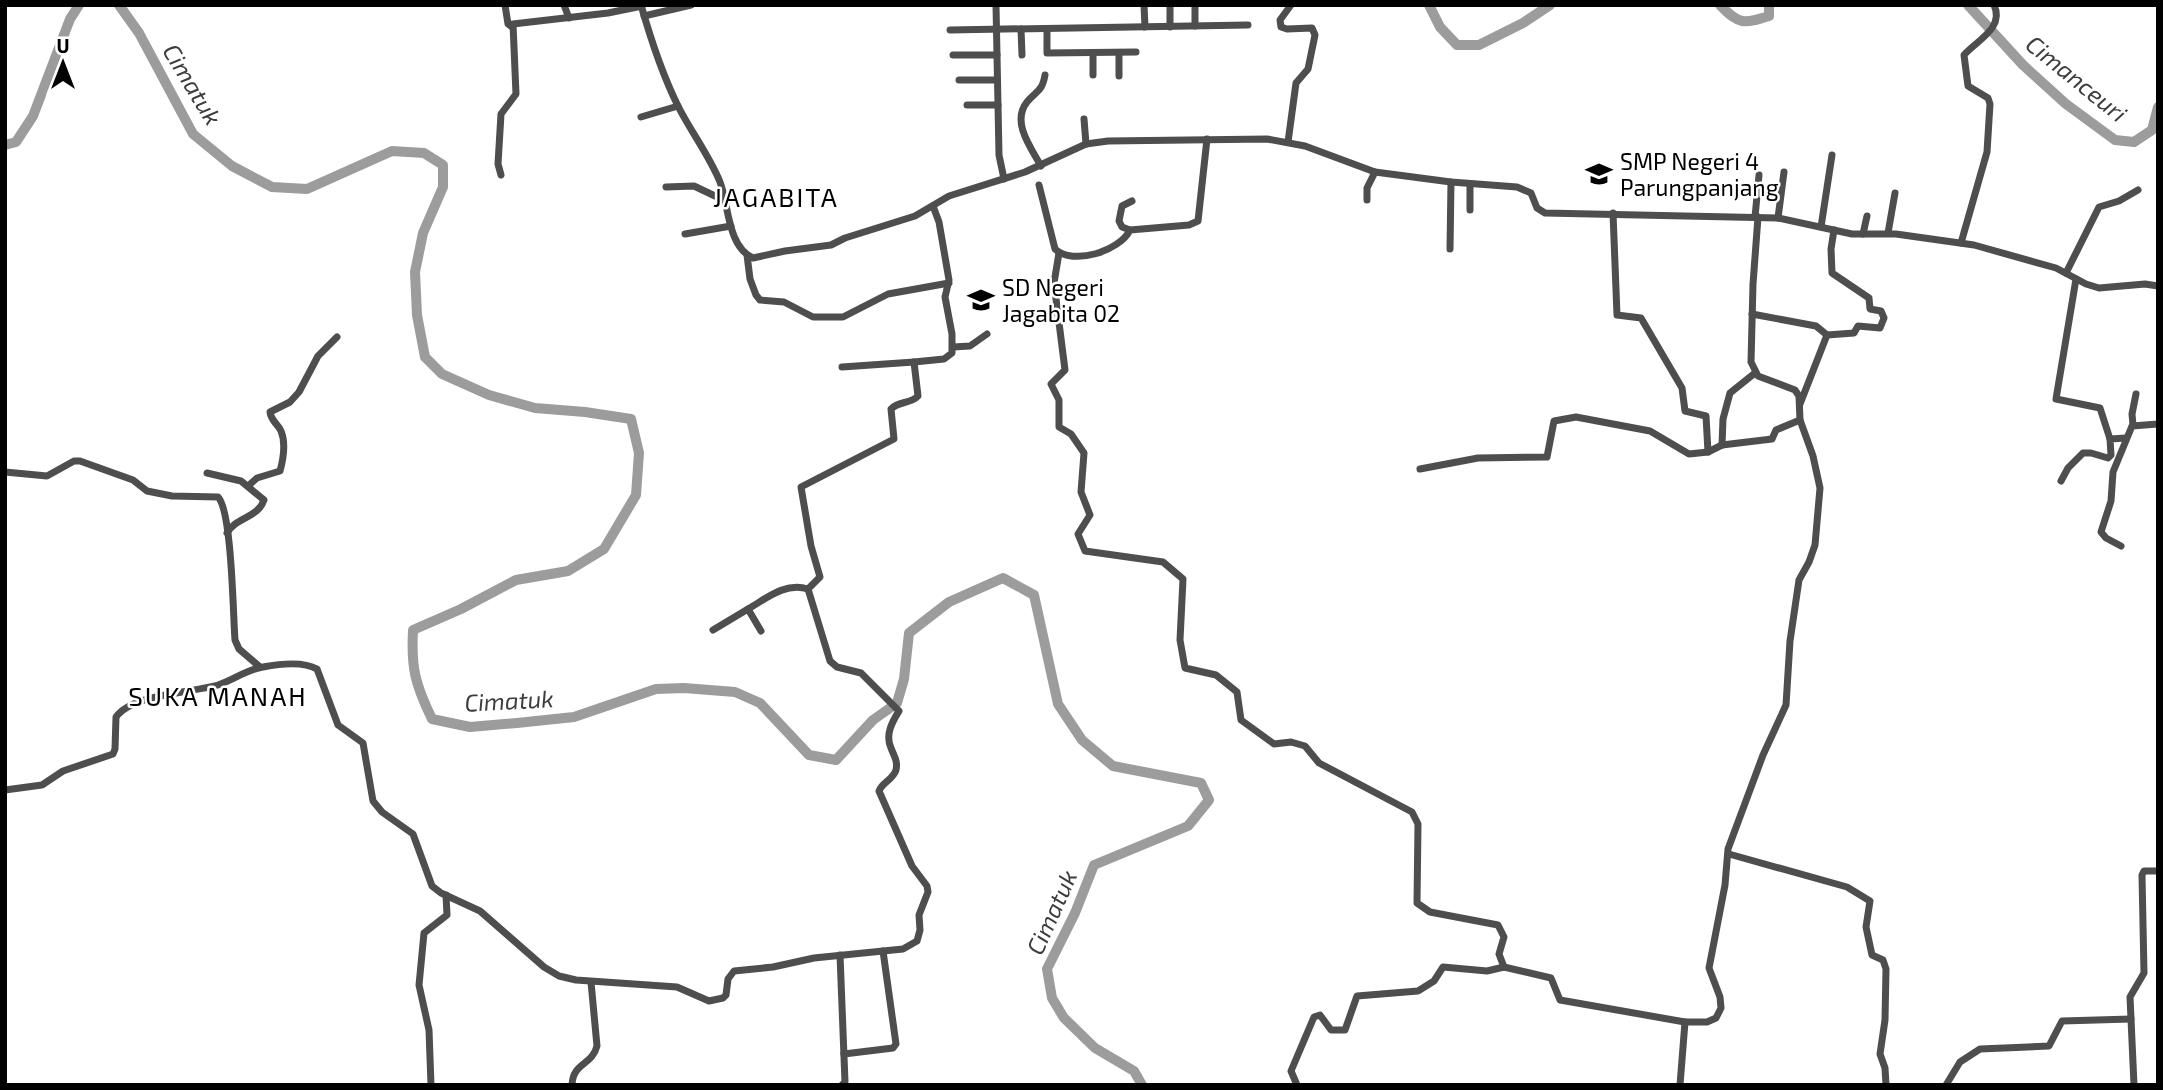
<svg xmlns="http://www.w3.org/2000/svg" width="2163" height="1090" viewBox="0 0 2163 1090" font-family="'Exo 2',sans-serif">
	<rect width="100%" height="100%" fill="#fff"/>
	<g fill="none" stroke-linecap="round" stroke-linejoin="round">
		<g stroke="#9c9c9c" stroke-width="10">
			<path d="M119 5 139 33 193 134 232 166 272 187 307 189 392 151 424 153 443 165V187L423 233 415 272 417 315 425 357 442 374 489 395 535 408 585 412 631 419 639 453 636 495 604 549 568 571 516 580 461 609 413 630C411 668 415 684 432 719L470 727 517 723 574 717 656 689 684 688 735 692 760 703 809 755 836 760 873 720 897 703 904 679 909 633 949 602 1003 578 1034 595 1058 704 1082 740 1113 766 1201 783 1209 800 1188 826 1094 865 1075 913 1047 969 1052 998 1064 1018 1095 1048 1134 1071 1142 1085"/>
			<polyline points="1429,5 1440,27 1457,45 1479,45 1523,23 1550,5"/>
			<path d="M1720 5C1739 25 1744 24 1769 16V5"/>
			<polyline points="1968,5 2023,65 2066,104 2115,140 2134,142 2152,130 2158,107"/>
			<polyline points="5,145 16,142 33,116 70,19 79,5"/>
		</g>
		<g stroke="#4e4e4e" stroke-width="7">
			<polyline points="505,5 508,24 512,27"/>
			<polyline points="564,5 569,18"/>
			<path d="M641 5C651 40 662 74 678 106 691 132 709 155 720 182 729 205 727 246 753 258L785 251 831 245 845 238 915 216 949 196 1025 172 1086 144 1108 141 1267 139 1305 146 1375 172 1451 182 1517 187 1531 193 1537 208 1545 213 1778 218 1852 234H1896L1974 245 2056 268 2086 284 2099 288 2145 284 2158 286"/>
			<polyline points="996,5 999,155 1004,179"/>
			<polyline points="1144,5 1145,27"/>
			<polyline points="1170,5 1170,27"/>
			<polyline points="1195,5 1195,26"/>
			<polyline points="644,16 691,5"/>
			<polyline points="1021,29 1022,55"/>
			<polyline points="1047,29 1047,53 1136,52"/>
			<polyline points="950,30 1248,25"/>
			<polyline points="1093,53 1093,75"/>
			<polyline points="1119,53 1119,76"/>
			<polyline points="953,55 997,55"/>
			<polyline points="959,80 997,80"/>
			<polyline points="967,105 998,105"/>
			<polyline points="641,117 678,106"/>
			<polyline points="1084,119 1086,144"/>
			<polyline points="1288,142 1296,83 1308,69 1315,35 1312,28 1287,29 1281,27 1280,20 1291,5"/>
			<path d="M1041 166C1031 148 1011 122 1027 102 1037 90 1042 92 1045 75"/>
			<polyline points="501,175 498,164 501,114 516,94 513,24 608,13 642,6"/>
			<path d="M1039 185 1055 249C1073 266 1120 251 1130 230L1189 225 1198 221 1207 139"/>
			<polyline points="666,187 694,186 715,196 724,196"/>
			<polyline points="1367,200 1367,188 1375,172"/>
			<polyline points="1470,210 1470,184"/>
			<polyline points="1613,213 1617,315 1641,318 1682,388 1685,411 1706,416 1708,452"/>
			<polyline points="1755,217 1759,175"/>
			<polyline points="1778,218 1784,172"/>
			<polyline points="1821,227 1832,155"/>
			<polyline points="1130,230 1122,227 1119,221 1122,206 1132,201"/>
			<polyline points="1888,233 1895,193"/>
			<polyline points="685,234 731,226"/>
			<polyline points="1863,234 1867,216"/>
			<path d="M1961 243 1987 152 1990 104 1988 98 1968 86 1964 55C1976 41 2005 28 1994 5"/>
			<polyline points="1450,249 1451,182"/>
			<polyline points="1059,253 1054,283 1065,370 1051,384 1059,400 1059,427 1071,434 1084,453 1081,492 1090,515 1078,534 1085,551 1163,562 1183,579 1180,640 1185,668 1216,675 1237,692 1241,720 1274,744 1291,742 1305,746 1319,763 1412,812 1418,824 1417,903 1430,912 1498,925 1504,937 1499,954 1504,967 1551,978 1560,1000 1685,1022"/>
			<polyline points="747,255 750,279 756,295 760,300 784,302 813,317 843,317 888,294 949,283"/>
			<polyline points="2066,273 2099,207 2119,201 2138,190"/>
			<polyline points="2076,279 2056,399 2100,408 2110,439"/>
			<polyline points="1752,314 1816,326 1827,335 1800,404"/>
			<polyline points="1827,335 1854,333 1858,326 1880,328 1884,318 1881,311 1870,309 1869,298 1832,273 1831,249 1834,230"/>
			<polyline points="953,347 970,346 987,334"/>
			<polyline points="842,367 914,362"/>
			<polyline points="2133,425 2132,414 2136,394"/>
			<polyline points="1722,445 1723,419 1730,393 1755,373"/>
			<polyline points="1420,469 1478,458 1547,457 1554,421 1576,417 1650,431 1689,454 1708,452 1722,445 1772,439 1776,430 1800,420"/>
			<path d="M5 472 47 476 74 461H80L133 480 147 491 172 496 218 497C232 511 233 615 235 640L239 649 260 667"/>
			<path d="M207 473 241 481 264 500C258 518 236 517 227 533"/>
			<polyline points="2061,481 2068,468 2083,453 2091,453 2108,458 2111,455 2110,439 2126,438"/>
			<path d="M248 486 257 478 280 471C283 460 286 443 281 431 278 424 271 421 270 412L290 402 299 392 318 356 337 337"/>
			<polyline points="2121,546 2106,538 2101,532 2111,501 2113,472 2132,426 2158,424"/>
			<polyline points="713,630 748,609"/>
			<path d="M761 631 748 609C767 598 785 582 808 589"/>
			<path d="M5 790 42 785 63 771 113 754 115 749 116 717C132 694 190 693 218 685 233 680 248 669 263 667 279 664 303 661 317 669L338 725 363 743 373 801 382 812 413 834 432 886 441 893 480 911 544 967 559 976 576 980 677 987 709 1001 723 998 726 995 728 979 734 971 773 967 814 958 903 949 917 941 920 930 919 915 928 892 927 886 912 866 879 791C882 782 893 780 896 770 898 761 894 756 891 748 885 735 892 722 899 711L861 673 837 667 830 661 808 589 820 577 811 546 801 487 894 439 891 409C898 401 911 404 918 396L914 362 944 359 952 353V334L945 297 949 280 939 222 933 206"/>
			<polyline points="1729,854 1847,887 1870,901 1866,927 1872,955 1883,960 1886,969 1885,1020 1880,1054 1885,1068 1886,1085"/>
			<polyline points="840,955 845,1082 842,1085"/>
			<polyline points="844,1054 893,1048 896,1044 883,951"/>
			<polyline points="431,1085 429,1030 419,985 424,933 447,915 446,895"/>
			<path d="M572 1085C573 1062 592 1066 597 1046L591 982"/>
			<polyline points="1297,1085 1291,1071 1314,1017 1320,1015 1331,1030 1345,1030 1357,996 1418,991 1434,981 1443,967 1487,971 1504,967"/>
			<polyline points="1680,1085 1685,1022 1707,1022 1716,1018 1721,1008 1720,997 1709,968 1725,885 1728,849 1763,755 1786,705 1790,641 1799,580 1809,562 1815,545 1820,488 1813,456 1800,420 1799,396 1795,390 1758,376 1751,362 1753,284 1758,217"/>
			<polyline points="1946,1085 1960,1062 1980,1049 2049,1046 2062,1021 2131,1019"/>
			<polyline points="2134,1085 2130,997 2144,973 2142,875 2144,871 2158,871"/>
		</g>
	</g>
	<defs>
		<g id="school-bare" transform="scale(2.1)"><path d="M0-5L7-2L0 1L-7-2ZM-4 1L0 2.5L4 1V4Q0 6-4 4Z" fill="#000" stroke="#fff" stroke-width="2.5" paint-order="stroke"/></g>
	</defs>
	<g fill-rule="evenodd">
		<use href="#school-bare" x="1599" y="174"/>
		<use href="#school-bare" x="981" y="300"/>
	</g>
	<g text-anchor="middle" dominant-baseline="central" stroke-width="5" stroke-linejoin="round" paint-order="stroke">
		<g font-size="23" fill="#000" stroke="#fff" text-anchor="start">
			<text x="1620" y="161">SMP Negeri 4<tspan x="1620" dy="26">Parungpanjang</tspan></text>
			<text x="1002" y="287">SD Negeri<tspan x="1002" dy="26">Jagabita 02</tspan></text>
		</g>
		<g font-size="24" font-style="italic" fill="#3d3d3d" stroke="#fff">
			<text transform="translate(2077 78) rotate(39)">Cimanceuri</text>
			<text transform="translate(193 84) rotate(59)">Cimatuk</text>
			<text transform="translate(509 700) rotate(-3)">Cimatuk</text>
			<text transform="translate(1051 912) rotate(-66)">Cimatuk</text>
		</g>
		<g font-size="26" letter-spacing="2" fill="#000" stroke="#fff">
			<text x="776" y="196">JAGABITA</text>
			<text x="218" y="695">SUKA MANAH</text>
		</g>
	</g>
	<rect width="2163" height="1090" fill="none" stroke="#000000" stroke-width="14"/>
	<g transform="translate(63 63)" stroke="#ffffff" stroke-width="5" paint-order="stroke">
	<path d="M0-5L12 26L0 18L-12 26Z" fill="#000000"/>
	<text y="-10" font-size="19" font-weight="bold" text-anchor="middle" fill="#000000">U</text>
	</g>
</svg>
